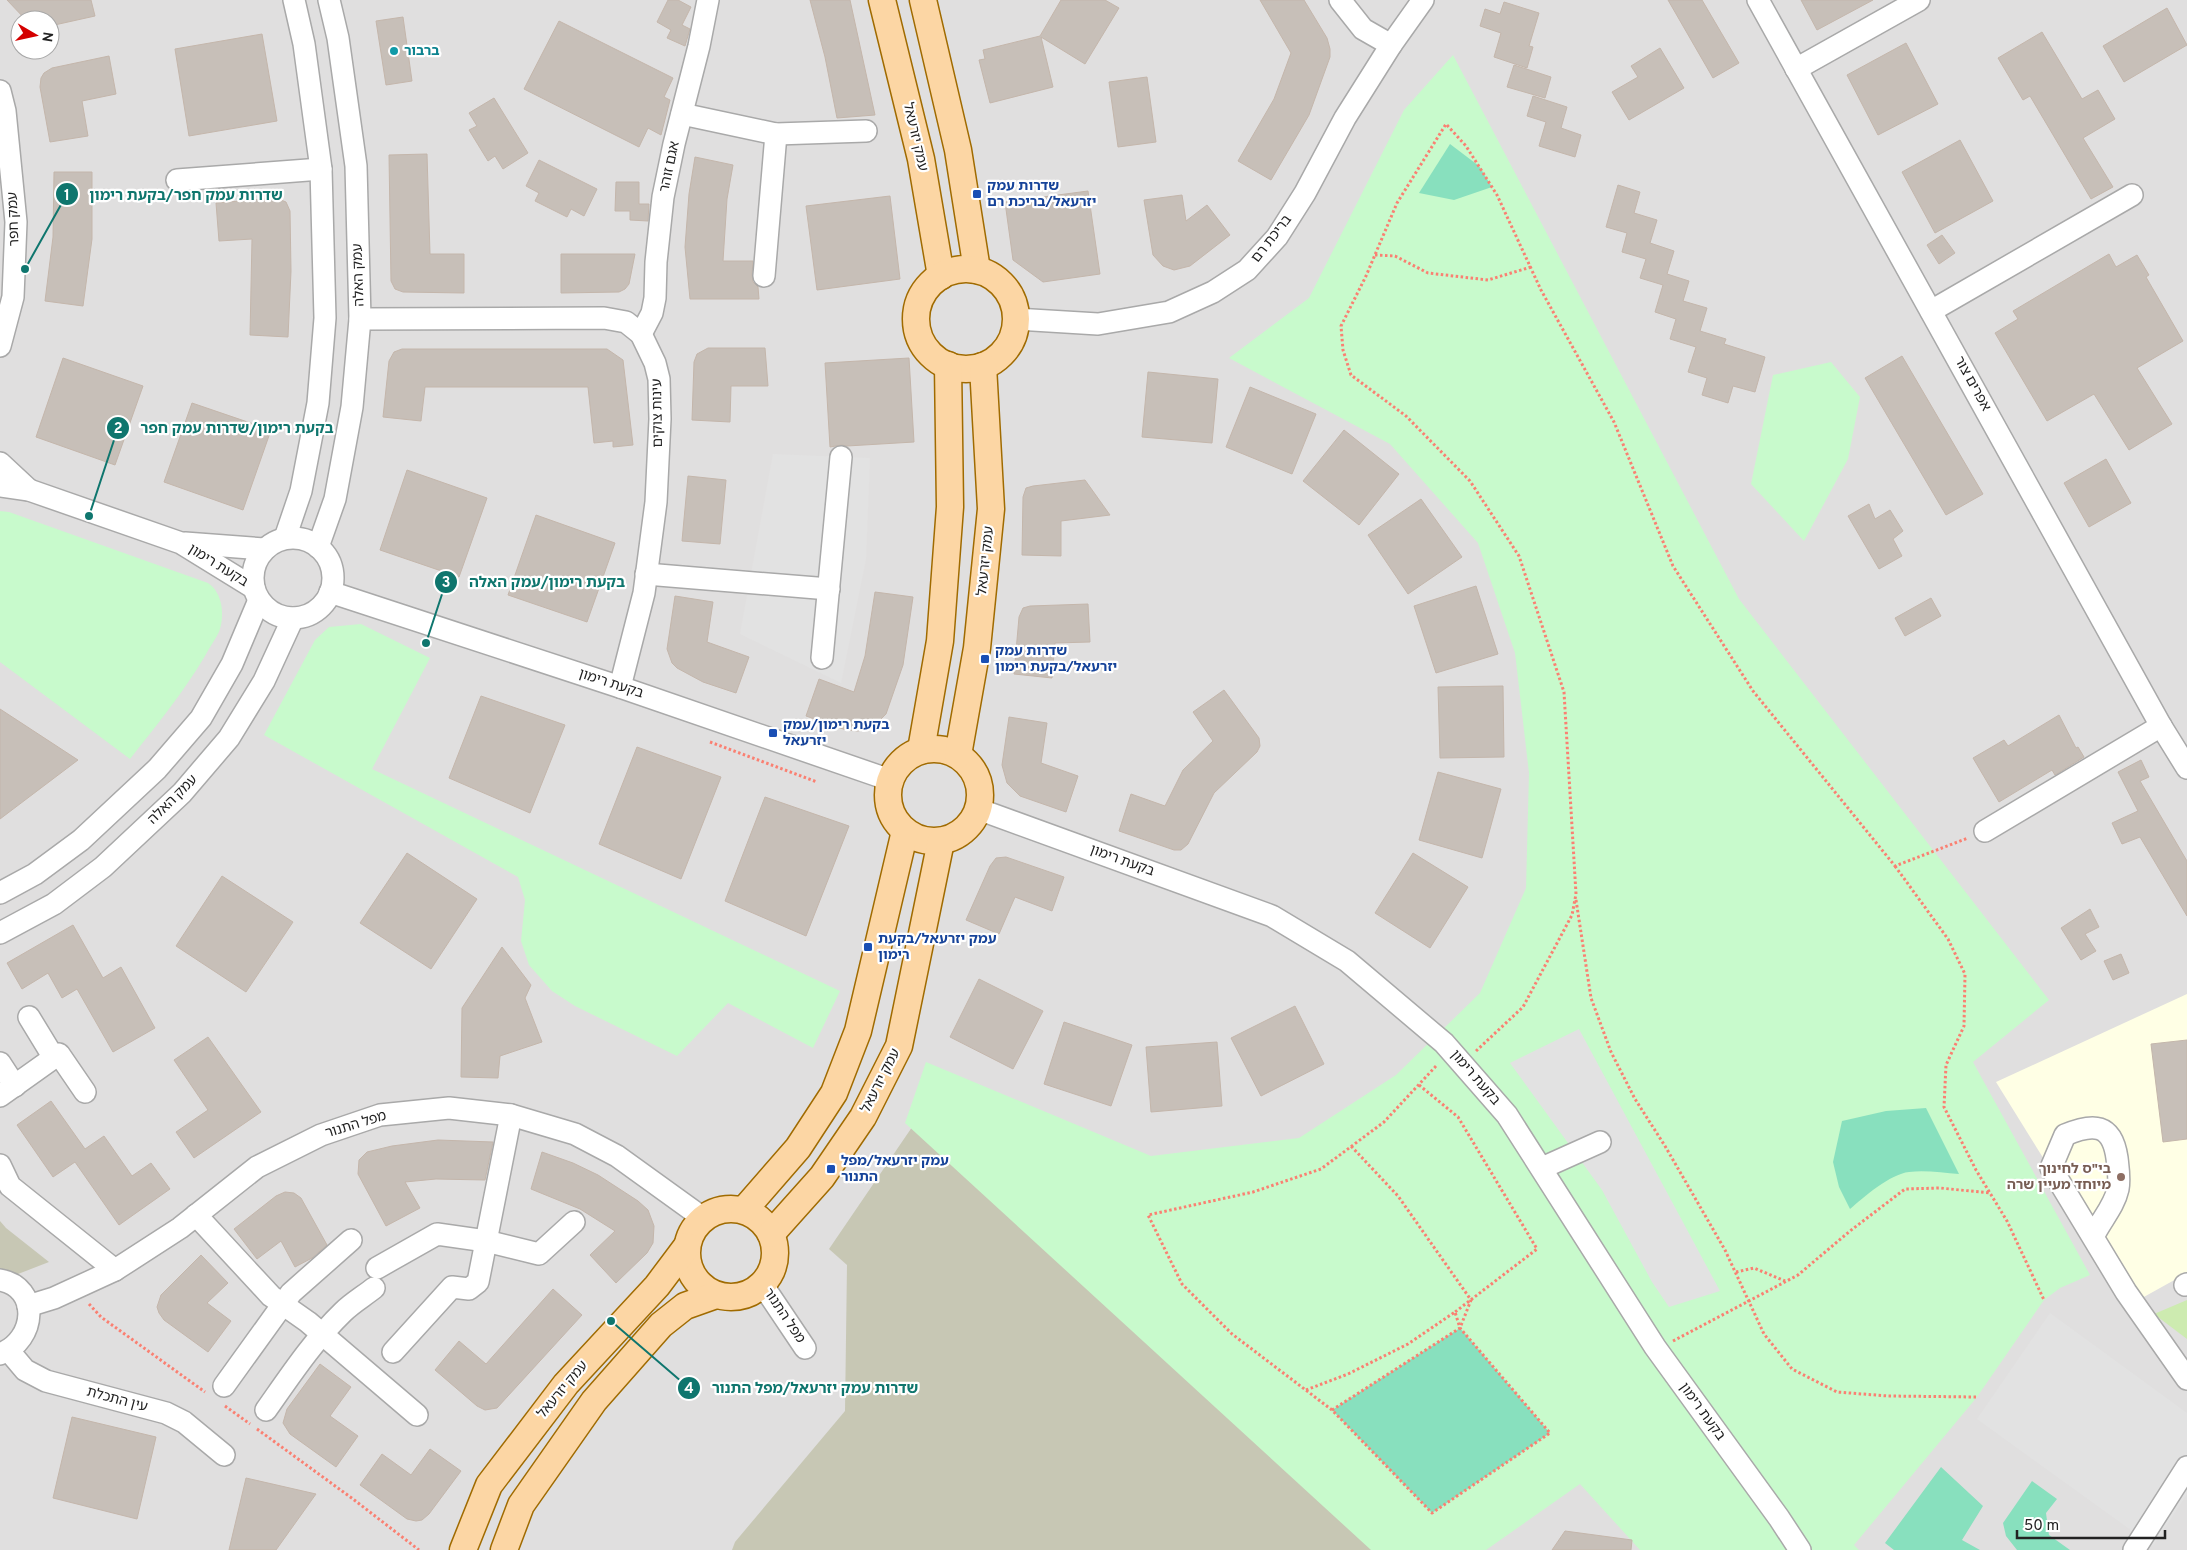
<svg xmlns="http://www.w3.org/2000/svg" width="2187" height="1550" viewBox="0 0 2187 1550" font-family="Overpass,'Noto Sans Hebrew',sans-serif">
	<rect width="100%" height="100%" fill="#f2efe9"/>
	<path fill="#e0dfdf" fill-rule="evenodd" d="M0 0H2187V1550H0ZM20 20H50V50H20Z"/>
	<polygon fill="#ffffe5" points="2187,994 2187,1273 2133,1303 1996,1082"/>
	<g fill="#c7c7b4">
		<polygon points="923,1111 1401,1550 732,1550 735,1542 845,1411 847,1265 829,1249"/>
		<polygon points="0,1221 6,1228 49,1262 0,1281"/>
	</g>
	<polygon fill="#cdebb0" points="2187,1300 2187,1339 2154,1314"/>
	<g fill="#c8facc">
		<polygon points="1453,55 1739,599 2049,1000 1973,1062 2090,1275 2060,1288 2044,1300 1977,1397 1854,1545 1859,1550 1640,1550 1580,1484 1486,1550 1371,1550 905,1123 926,1062 1151,1156 1299,1138 1396,1075 1480,993 1526,888 1529,773 1515,653 1478,543 1390,444 1229,358 1309,298 1404,110"/>
		<polygon points="1831,362 1860,397 1848,459 1804,541 1751,484 1773,375"/>
		<path d="M0 511 9 512 208 583C223 593 225 616 219 632 215 640 209 648 205 656 183 693 156 726 130 759L0 662Z"/>
		<polygon points="361,624 430,658 372,769 840,991 813,1048 728,1003 677,1056 575,1006 552,991 529,965 521,941 525,900 518,877 264,735 315,640 329,627"/>
	</g>
	<g fill="#88e0be">
		<polygon points="1450,144 1479,166 1492,187 1454,200 1419,193"/>
		<path d="M1926 1108 1959 1174C1943 1173 1926 1170 1909 1172 1890 1174 1864 1197 1850 1209L1839 1187 1833 1162 1842 1121 1886 1111Z"/>
		<polygon points="1460,1328 1550,1433 1432,1513 1332,1410"/>
		<polygon points="1941,1467 1983,1506 1962,1540 1980,1550 1894,1550 1885,1543"/>
		<polygon points="2032,1481 2057,1499 2046,1513 2049,1535 2070,1550 2017,1550 2006,1536 2003,1523"/>
	</g>
	<g fill="#e2e2e2">
		<polygon points="773,454 870,458 866,559 841,683 740,634"/>
		<polygon points="1579,1029 1720,1291 1669,1307 1652,1282 1602,1190 1510,1063"/>
		<polygon points="2050,1313 2187,1413 2187,1494 2153,1546 1977,1419"/>
	</g>
	<g fill="#c7bfb8" stroke="#c4b6ab">
		<polygon points="7,0 91,0 95,16 50,26 50,20 26,20"/>
		<polygon points="668,0 678,0 691,7 682,25 690,29 685,46 667,38 671,30 657,22"/>
		<polygon points="810,0 850,0 875,115 837,118 825,57"/>
		<polygon points="1061,0 1105,0 1119,8 1085,64 1041,37 1053,87 990,103 979,60 985,59 983,50 1040,36"/>
		<polygon points="1260,0 1304,0 1327,38 1330,49 1330,57 1309,115 1271,180 1238,161 1274,99 1291,53"/>
		<polygon points="1668,0 1702,0 1739,63 1713,78"/>
		<polygon points="1801,0 1873,0 1817,30"/>
		<polygon points="1504,2 1539,13 1529,46 1533,47 1527,68 1494,57 1501,33 1480,26 1485,9 1500,14"/>
		<polygon points="2167,8 2187,45 2124,82 2103,46"/>
		<polygon points="403,17 412,81 386,85 376,21"/>
		<polygon points="559,21 673,78 664,97 670,100 661,135 648,128 639,147 524,89"/>
		<polygon points="2042,32 2082,99 2098,90 2115,119 2083,138 2113,187 2091,199 2030,96 2023,100 1998,58"/>
		<polygon points="262,34 277,121 189,136 175,49"/>
		<polygon points="1906,43 1938,104 1878,135 1847,75"/>
		<polygon points="1660,48 1684,88 1629,120 1612,92 1638,77 1631,66"/>
		<polygon points="109,56 116,94 82,101 88,136 50,142 40,87 41,78 44,73 52,68"/>
		<polygon points="1514,65 1551,77 1545,98 1507,87"/>
		<polygon points="1147,77 1156,142 1118,147 1109,82"/>
		<polygon points="1533,96 1567,107 1561,128 1581,135 1575,157 1539,146 1546,122 1527,116"/>
		<polygon points="494,98 528,153 503,169 495,156 488,161 469,130 477,126 469,113"/>
		<polygon points="1960,140 1993,201 1935,233 1902,172"/>
		<polygon points="427,154 430,254 464,254 464,293 403,292 395,289 391,281 389,155"/>
		<polygon points="695,157 733,165 727,199 723,261 753,261 752,275 753,282 758,287 759,299 690,299 685,247 689,194"/>
		<polygon points="539,160 597,189 584,216 571,209 567,217 535,201 539,193 526,186"/>
		<polygon points="54,172 92,172 92,239 83,306 45,301 53,237"/>
		<polygon points="616,182 639,182 639,204 649,204 648,221 630,220 630,211 615,211"/>
		<polygon points="1618,185 1640,192 1634,213 1657,220 1650,243 1674,251 1667,274 1689,281 1683,301 1707,308 1700,331 1726,339 1724,344 1765,357 1755,392 1733,386 1728,403 1702,395 1707,378 1688,372 1696,347 1670,339 1676,319 1655,312 1663,285 1640,278 1646,259 1622,252 1627,233 1606,227"/>
		<polygon points="1088,191 1100,274 1043,282 1013,260 1005,202"/>
		<polygon points="1182,195 1186,221 1207,205 1230,235 1190,266 1174,270 1163,266 1153,255 1144,200"/>
		<polygon points="890,196 900,279 817,290 806,206"/>
		<polygon points="276,198 286,202 290,211 291,271 288,337 250,335 252,239 219,241 216,203"/>
		<polygon points="1942,235 1955,253 1939,264 1927,245"/>
		<polygon points="561,254 635,254 629,284 625,289 619,292 561,293"/>
		<polygon points="2109,254 2116,267 2137,255 2149,275 2146,277 2183,341 2137,368 2172,424 2129,450 2094,394 2047,421 1995,333 2018,319 2013,311"/>
		<polygon points="708,348 765,348 768,386 731,386 730,422 692,420 694,362 697,354"/>
		<polygon points="402,349 607,349 623,360 633,445 613,447 613,441 594,443 588,387 425,387 421,421 383,417 389,361 394,352"/>
		<polygon points="1902,356 1983,494 1946,515 1865,378"/>
		<polygon points="63,358 143,386 115,465 36,437"/>
		<polygon points="909,358 914,442 847,446 842,445 830,447 825,363"/>
		<polygon points="1148,372 1218,379 1212,443 1142,437"/>
		<polygon points="1250,387 1316,414 1292,474 1226,447"/>
		<polygon points="192,403 271,430 243,510 164,482"/>
		<polygon points="1344,430 1399,474 1359,525 1303,481"/>
		<polygon points="2106,459 2131,503 2089,527 2064,483"/>
		<polygon points="407,470 487,498 459,577 380,550"/>
		<polygon points="688,476 726,480 720,544 682,541"/>
		<polygon points="1085,480 1110,515 1061,521 1061,556 1022,555 1023,497 1026,488 1033,486"/>
		<polygon points="1421,499 1462,557 1408,594 1368,535"/>
		<polygon points="1869,504 1875,519 1890,510 1903,531 1893,539 1902,556 1879,569 1848,516"/>
		<polygon points="536,515 615,543 587,622 508,595"/>
		<polygon points="1476,586 1498,654 1436,673 1414,606"/>
		<polygon points="875,592 913,597 903,665 886,714 874,726 858,731 846,730 806,716 819,679 854,692 865,656"/>
		<polygon points="675,596 713,602 707,642 749,657 736,693 703,682 677,668 672,663 667,649"/>
		<polygon points="1931,598 1941,616 1905,636 1895,618"/>
		<polygon points="1088,604 1090,642 1055,643 1052,678 1014,674 1019,617 1023,608 1030,606"/>
		<polygon points="1503,686 1504,757 1440,758 1438,687"/>
		<polygon points="1224,690 1259,738 1260,746 1257,752 1214,793 1188,844 1181,850 1174,850 1119,831 1131,794 1165,806 1183,770 1213,741 1193,712"/>
		<polygon points="481,696 565,725 530,813 449,778"/>
		<polygon points="0,709 78,760 0,819"/>
		<polygon points="2059,715 2076,748 2078,747 2084,757 2055,775 2052,770 1999,802 1973,758 2004,740 2008,746"/>
		<polygon points="1009,717 1047,723 1041,763 1078,776 1066,812 1020,796 1007,783 1002,765"/>
		<polygon points="637,747 721,777 681,879 599,844"/>
		<polygon points="2141,760 2149,777 2140,781 2187,861 2187,916 2140,837 2122,844 2112,823 2138,811 2118,772"/>
		<polygon points="1438,772 1501,789 1482,858 1419,840"/>
		<polygon points="765,797 849,826 806,936 725,901"/>
		<polygon points="407,853 477,899 431,969 360,923"/>
		<polygon points="1413,853 1468,887 1430,948 1375,913"/>
		<polygon points="1006,857 1064,877 1052,911 1015,897 999,934 966,920 990,866 996,858"/>
		<polygon points="222,876 293,922 246,992 176,946"/>
		<polygon points="2090,909 2099,927 2085,934 2096,951 2081,960 2061,928"/>
		<polygon points="73,925 103,978 121,967 155,1028 113,1052 77,989 62,998 48,973 22,989 7,963"/>
		<polygon points="502,947 531,985 525,998 542,1042 500,1056 498,1078 461,1077 462,1008"/>
		<polygon points="2121,954 2129,973 2113,980 2104,961"/>
		<polygon points="979,979 1043,1011 1013,1069 950,1037"/>
		<polygon points="1295,1006 1324,1064 1261,1096 1231,1038"/>
		<polygon points="1064,1022 1132,1045 1111,1106 1044,1084"/>
		<polygon points="208,1037 261,1112 194,1158 176,1132 208,1110 174,1060"/>
		<polygon points="2187,1040 2187,1139 2163,1142 2151,1044"/>
		<polygon points="1217,1042 1222,1106 1151,1112 1146,1047"/>
		<polygon points="51,1101 85,1149 104,1136 132,1176 151,1163 170,1189 119,1225 75,1162 53,1177 17,1125"/>
		<polygon points="438,1140 493,1142 485,1180 436,1179 405,1182 420,1208 386,1226 358,1174 359,1160 367,1152 392,1146"/>
		<polygon points="542,1152 573,1163 598,1175 638,1201 648,1210 654,1226 653,1243 647,1253 616,1283 590,1255 615,1231 580,1209 531,1189"/>
		<polygon points="285,1192 294,1193 301,1198 327,1245 312,1258 295,1267 281,1241 257,1259 234,1229 276,1196"/>
		<polygon points="201,1255 228,1283 207,1303 231,1321 208,1352 164,1320 159,1313 157,1307 161,1295"/>
		<polygon points="553,1289 582,1315 497,1408 485,1410 477,1406 435,1370 459,1341 486,1364"/>
		<polygon points="320,1364 351,1387 330,1416 358,1436 336,1467 290,1434 283,1423 287,1409"/>
		<polygon points="72,1417 156,1437 137,1519 53,1498"/>
		<polygon points="430,1449 461,1471 429,1514 422,1520 416,1521 407,1519 360,1485 382,1454 411,1475"/>
		<polygon points="246,1478 316,1494 276,1550 229,1550"/>
		<polygon points="1565,1531 1632,1540 1631,1550 1552,1550"/>
	</g>
	<g fill="none" stroke-linecap="round" stroke-linejoin="round">
		<g stroke="#a9a9a9" stroke-width="24">
			<g id="minor">
				<polyline points="1340,0 1363,29 1391,45"/>
				<polyline points="1758,0 2161,726 2187,768"/>
				<polyline points="1796,69 1919,0"/>
				<polyline points="0,91 5,111 16,222 13,297 0,346"/>
				<polyline points="682,114 776,134 866,131"/>
				<polyline points="177,180 321,169"/>
				<polyline points="764,276 776,134"/>
				<polyline points="1931,311 2132,195"/>
				<polyline points="360,319 604,318 626,322 641,334 655,363 659,379 660,419 656,502 644,593 620,687"/>
				<polyline points="1015,319 1098,324 1169,312 1213,292 1247,270 1277,237 1305,193 1345,118 1391,45 1423,0"/>
				<polyline points="641,334 652,313 655,298 656,262 663,197 674,144 699,46 708,0"/>
				<polyline points="0,463 29,490"/>
				<polyline points="0,486 29,490 181,543 254,588"/>
				<circle cx="293" cy="578" r="40"/>
				<polyline points="285,538 301,491 318,403 325,318 321,169 304,44 294,0"/>
				<polyline points="185,543 264,549"/>
				<polyline points="318,547 335,499 352,407 360,319 356,166 338,38 329,0"/>
				<polyline points="646,574 829,589"/>
				<polyline points="330,592 620,687 890,780"/>
				<polyline points="822,658 841,457"/>
				<polyline points="978,809 1272,916 1347,961 1444,1043 1507,1115 1655,1347 1779,1518 1800,1550"/>
				<polyline points="1985,831 2161,726"/>
				<polyline points="0,893 35,874 81,840 157,769 201,718 232,664 259,600"/>
				<polyline points="0,933 54,904 103,867 182,793 229,738 264,681 293,618"/>
				<polyline points="29,1017 54,1058"/>
				<polyline points="0,1063 15,1086"/>
				<polyline points="0,1096 59,1054 85,1092"/>
				<polyline points="0,1165 10,1186 115,1270"/>
				<polyline points="1542,1168 1600,1142"/>
				<polyline points="196,1215 271,1296 308,1322 417,1415"/>
				<path d="M2093 1237C2101 1220 2114 1207 2118 1189 2120 1179 2118 1167 2117 1158 2112 1123 2093 1123 2065 1135L2051 1168 2126 1292 2187 1379"/>
				<polyline points="377,1268 437,1234 486,1241 539,1254 574,1222"/>
				<path d="M0 1280C40 1287 37 1340 0 1354"/>
				<polyline points="762,1284 805,1348"/>
				<polyline points="2185,1285 2187,1284"/>
				<polyline points="28,1306 54,1298 115,1270 180,1228 257,1167 321,1135 380,1115 449,1108 511,1115 575,1134 617,1156 703,1218"/>
				<polyline points="9,1351 25,1370 46,1381 166,1413 184,1422 224,1455"/>
				<polyline points="393,1352 452,1287 469,1289 478,1282 511,1115"/>
				<polyline points="224,1386 291,1293 351,1240"/>
				<path d="M266 1410C290 1376 313 1341 343 1312 352 1303 364 1296 374 1288"/>
				<polyline points="2134,1550 2187,1467"/>
			</g>
		</g>
		<g stroke="#a06b00" stroke-width="29">
			<g id="major">
				<polyline points="882,0 921,159 941,276"/>
				<polyline points="923,0 958,150 977,270"/>
				<circle cx="966" cy="319" r="50"/>
				<circle cx="934" cy="795" r="46"/>
				<polyline points="921,750 940,641 950,507 948,365"/>
				<polyline points="958,755 977,648 991,509 983,366"/>
				<circle cx="731" cy="1253" r="44"/>
				<polyline points="744,1210 798,1148 834,1093 858,1031 905,831"/>
				<polyline points="771,1234 822,1177 863,1117 899,1046 941,841"/>
				<polyline points="463,1550 489,1485 566,1384 657,1286 687,1246"/>
				<polyline points="504,1550 521,1505 594,1401 661,1325 685,1306 716,1295"/>
			</g>
		</g>
		<g stroke="#fa8072" stroke-width="3" stroke-dasharray="2.5 2.5" stroke-linecap="butt">
			<polyline points="1375,255 1395,256 1428,273 1488,280 1531,267"/>
			<polyline points="710,742 817,782"/>
			<polyline points="1895,866 1948,939 1965,974 1964,1026 1946,1065 1944,1107 1976,1170 2007,1221 2044,1300"/>
			<polyline points="1576,900 1591,998 1611,1052 1635,1099 1665,1146 1725,1250 1764,1334 1792,1369 1837,1392 1888,1396 1977,1397"/>
			<polyline points="1476,1051 1523,1007 1572,915 1576,894 1564,692 1519,556 1470,481 1406,416 1351,375 1343,350 1341,326 1366,276 1397,203 1446,124 1466,146 1497,195 1541,290 1614,422 1673,566 1753,691 1895,866 1968,838"/>
			<polyline points="1419,1085 1458,1117 1537,1249 1455,1312"/>
			<polyline points="1736,1272 1754,1268 1785,1281"/>
			<polyline points="89,1304 101,1317 205,1392"/>
			<polyline points="1673,1341 1798,1275 1850,1231 1905,1189 1940,1188 1990,1193"/>
			<polyline points="1306,1390 1348,1374 1408,1344 1455,1312 1460,1328 1550,1433 1432,1513 1332,1410 1232,1334 1182,1284 1148,1215 1253,1192 1321,1169 1384,1122 1437,1065"/>
			<polyline points="225,1406 250,1424"/>
			<polyline points="1332,1410 1460,1328 1471,1300 1398,1196 1351,1146"/>
			<polyline points="257,1429 353,1499 419,1550"/>
		</g>
		<use href="#minor" stroke="#fff" stroke-width="21"/>
		<use href="#major" stroke="#fcd6a4" stroke-width="26"/>
	</g>
	<circle fill="#0f9aa8" stroke="#fff" stroke-width="2" cx="394" cy="51" r="5"/>
	<g fill="#1a4fb4" stroke="#fff" stroke-width="2">
		<rect x="972" y="189" width="10" height="10" rx="2.5"/>
		<rect x="980" y="654" width="10" height="10" rx="2.5"/>
		<rect x="768" y="728" width="10" height="10" rx="2.5"/>
		<rect x="863" y="942" width="10" height="10" rx="2.5"/>
		<rect x="826" y="1164" width="10" height="10" rx="2.5"/>
	</g>
	<circle fill="#8d6e63" stroke="#fff" stroke-width="2" cx="2121" cy="1177" r="5"/>
	<g text-anchor="middle" dominant-baseline="central" stroke-width="4.5" stroke-linejoin="round" paint-order="stroke">
		<g font-size="14" font-weight="bold" fill="#0d838f" stroke="#fff" text-anchor="start">
			<text x="404" y="51">ברבור</text>
		</g>
		<g font-size="14" fill="#222" stroke="#fff">
			<text transform="translate(915 137) rotate(77)">עמק יזרעאל</text>
			<text transform="translate(670 167) rotate(-78)">אגם זוהר</text>
			<text transform="translate(14 219) rotate(-92)">עמק חפר</text>
			<text transform="translate(1272 239) rotate(-52)">בריכת רם</text>
			<text transform="translate(359 275) rotate(-92)">עמק האלה</text>
			<text transform="translate(1972 384) rotate(61)">אפרים צור</text>
			<text transform="translate(658 413) rotate(-91)">עינות צוקים</text>
			<text transform="translate(986 561) rotate(-84)">עמק יזרעאל</text>
			<text transform="translate(218 566) rotate(32)">בקעת רימון</text>
			<text transform="translate(611 684) rotate(18)">בקעת רימון</text>
			<text transform="translate(173 800) rotate(-45)">עמק האלה</text>
			<text transform="translate(1122 861) rotate(20)">בקעת רימון</text>
			<text transform="translate(1475 1078) rotate(49)">בקעת רימון</text>
			<text transform="translate(881 1081) rotate(-63)">עמק יזרעאל</text>
			<text transform="translate(356 1125) rotate(-17)">מפל התנור</text>
			<text transform="translate(784 1316) rotate(56)">מפל התנור</text>
			<text transform="translate(563 1390) rotate(-50)">עמק יזרעאל</text>
			<text transform="translate(117 1400) rotate(15)">עין התכלת</text>
			<text transform="translate(1702 1412) rotate(54)">בקעת רימון</text>
		</g>
		<g font-size="14" font-weight="bold" fill="#164399" stroke="#fff" text-anchor="start">
			<text x="987" y="186">שדרות עמק<tspan x="987" dy="16">יזרעאל/בריכת רם</tspan></text>
			<text x="995" y="651">שדרות עמק<tspan x="995" dy="16">יזרעאל/בקעת רימון</tspan></text>
			<text x="783" y="725">בקעת רימון/עמק<tspan x="783" dy="16">יזרעאל</tspan></text>
			<text x="878" y="939">עמק יזרעאל/בקעת<tspan x="878" dy="16">רימון</tspan></text>
			<text x="841" y="1161">עמק יזרעאל/מפל<tspan x="841" dy="16">התנור</tspan></text>
		</g>
		<g font-size="14" font-weight="bold" fill="#785e54" stroke="#fff" text-anchor="end">
			<text x="2111" y="1169">בי"ס לחינוך<tspan x="2111" dy="16">מיוחד מעיין שרה</tspan></text>
		</g>
	</g>
	<path fill="none" stroke="#0f766e" stroke-width="2" d="M25 269L67 194M89 516L118 428M426 643L446 582M611 1321L689 1388"/>
	<g fill="#0f766e" stroke="#fff" stroke-width="2">
		<circle cx="25" cy="269" r="5"/>
		<circle cx="89" cy="516" r="5"/>
		<circle cx="426" cy="643" r="5"/>
		<circle cx="611" cy="1321" r="5"/>
		<circle cx="67" cy="194" r="12"/>
		<circle cx="118" cy="428" r="12"/>
		<circle cx="446" cy="582" r="12"/>
		<circle cx="689" cy="1388" r="12"/>
	</g>
	<g font-size="15" text-anchor="middle" font-weight="bold" fill="#fff">
		<text x="67" y="200">1</text>
		<text x="118" y="433">2</text>
		<text x="446" y="587">3</text>
		<text x="689" y="1393">4</text>
	</g>
	<g font-size="15" text-anchor="middle" font-weight="bold" fill="#0f766e" stroke="#fff" stroke-width="4.5" stroke-linejoin="round" paint-order="stroke">
		<text x="186" y="200">שדרות עמק חפר/בקעת רימון</text>
		<text x="237" y="433">בקעת רימון/שדרות עמק חפר</text>
		<text x="547" y="587">בקעת רימון/עמק האלה</text>
		<text x="815" y="1393">שדרות עמק יזרעאל/מפל התנור</text>
	</g>
	<g transform="translate(35 35) rotate(99)"><circle r="24" fill="#ffffff" stroke="#a7a7a7"/>
	<path d="M0-4L9 19L0 12L-9 19Z" fill="#d40000"/>
	<text y="-8" font-size="14" font-weight="bold" text-anchor="middle" fill="#222222">N</text>
	</g>
	<path d="M2017 1530v8h148v-8" fill="none" stroke="#222222" stroke-width="2.5"/>
	<text x="2024" y="1530" font-size="15" fill="#222222" stroke="#ffffff" stroke-width="4" paint-order="stroke">50 m</text>
</svg>
